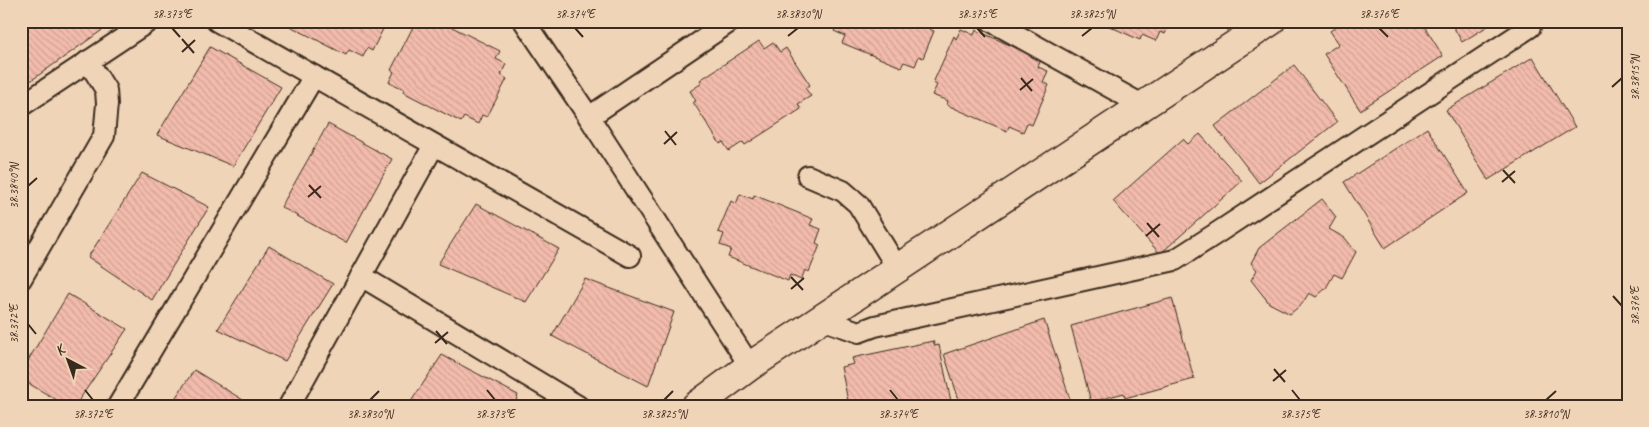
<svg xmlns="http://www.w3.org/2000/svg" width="1649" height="427" viewBox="0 0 1649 427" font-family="Caveat,sans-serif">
	<defs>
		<pattern id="building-back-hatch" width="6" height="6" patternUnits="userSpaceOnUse" patternTransform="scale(1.25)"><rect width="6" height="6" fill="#f2bbac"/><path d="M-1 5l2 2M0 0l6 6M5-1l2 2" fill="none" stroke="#d0a194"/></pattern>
	</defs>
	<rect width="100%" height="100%" fill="#f0d4b7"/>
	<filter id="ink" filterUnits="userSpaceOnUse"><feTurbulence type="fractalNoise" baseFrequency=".02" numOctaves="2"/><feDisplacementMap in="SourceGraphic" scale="10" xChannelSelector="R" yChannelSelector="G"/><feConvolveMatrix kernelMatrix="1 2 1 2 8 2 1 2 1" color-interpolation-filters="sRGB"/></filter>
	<g filter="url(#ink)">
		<g fill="url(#building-back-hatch)" stroke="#3b2a1e">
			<polygon points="21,21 115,21 29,82 21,71"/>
			<polygon points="287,21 387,21 372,51 367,48 363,57 349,50 346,55 288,25 289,22"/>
			<polygon points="419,21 429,21 434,24 436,21 440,21 500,51 496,59 506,64 501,75 507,79 487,117 482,115 478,124 464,117 461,122 403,92 404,89 389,82 394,72 391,70 414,25 416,27"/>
			<polygon points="838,21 933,21 929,29 934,31 923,58 919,56 915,66 904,62 901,67 842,43 845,36 834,31"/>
			<polygon points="1098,21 1171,21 1165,34 1160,32 1156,41 1142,35 1140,40"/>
			<polygon points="1345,21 1421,21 1443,56 1360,110 1324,54 1339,44 1330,31"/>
			<polygon points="1450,21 1496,21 1462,42"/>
			<polygon points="961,29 974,35 976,30 1041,59 1038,67 1048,71 1043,82 1049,85 1032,125 1027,123 1023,132 1009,126 1007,131 947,105 948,101 932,95 937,85 933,83 954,36 956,39"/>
			<polygon points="759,41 764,48 773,42 780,52 786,48 810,85 805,88 811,96 798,104 801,109 745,145 743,142 729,151 723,142 720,144 693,102 696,101 690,91 702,83 700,80"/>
			<polygon points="210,47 281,87 233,166 157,135"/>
			<polygon points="1533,57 1575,127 1488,180 1446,110"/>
			<polygon points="1294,65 1337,122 1259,183 1215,126"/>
			<polygon points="328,124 392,159 346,243 281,207"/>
			<polygon points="1427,128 1468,193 1385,248 1344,182"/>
			<polygon points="1200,134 1242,181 1160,254 1113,201 1183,139 1188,144"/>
			<polygon points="142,173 209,207 152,300 88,257"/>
			<polygon points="740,194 753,199 754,195 813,219 810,225 821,229 816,243 820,245 809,272 805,270 801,280 790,275 788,281 728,257 731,249 720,245 724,234 718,232 731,201 736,204"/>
			<polygon points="1322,199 1336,217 1329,229 1345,238 1356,252 1342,278 1334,274 1326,288 1316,297 1309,293 1302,304 1290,314 1269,303 1251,280 1257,270 1251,263 1259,248"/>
			<polygon points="476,204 559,249 526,302 438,264"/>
			<polygon points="269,246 333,284 285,361 218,329"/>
			<polygon points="585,279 674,312 648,386 552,336"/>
			<polygon points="68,294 127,329 75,406 67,406 21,379 21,372"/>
			<polygon points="1172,298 1194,379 1125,398 1124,393 1091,402 1071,326"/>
			<polygon points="1044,320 1071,402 1060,406 961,406 944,354"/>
			<polygon points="933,341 935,346 939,345 952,406 849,406 841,367 854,364 852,358"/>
			<polygon points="442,355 518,395 514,406 408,406"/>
			<polygon points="194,370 243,400 240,406 170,406"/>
		</g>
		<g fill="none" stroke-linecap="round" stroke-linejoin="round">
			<g stroke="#3b2a1e" stroke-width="24">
				<g id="street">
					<polyline points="217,21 630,256"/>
					<polyline points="524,21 589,117 731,21"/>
					<polyline points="991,21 1144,106"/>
					<polyline points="21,106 149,21"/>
					<polyline points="589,117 750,366"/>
					<polyline points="808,176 843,191 858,204 898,269"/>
					<polyline points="361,276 578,406"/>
					<polyline points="21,279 104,136 107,104 106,90 88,61"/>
					<polyline points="821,319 859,332 875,326 1175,260 1217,233 1530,27"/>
					<polyline points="118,406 314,76"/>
					<polyline points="289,406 434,145"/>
				</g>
			</g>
			<g stroke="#3b2a1e" stroke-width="31">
				<polyline id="secondary" points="696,406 750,366 1271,21"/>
			</g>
			<use href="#street" stroke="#f0d4b7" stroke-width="20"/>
			<use href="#secondary" stroke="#f0d4b7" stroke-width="28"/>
		</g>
	</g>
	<path fill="none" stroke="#3b2a1e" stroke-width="2" d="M172 28 180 37M575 28 583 37M977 28 985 37M1379 28 1388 37M788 36 798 28M1082 36 1092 28M182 39 194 53M182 52 195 40M1021 78 1032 91M1612 87 1622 78M1020 90 1033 79M665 131 676 145M664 144 677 132M1503 170 1515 183M1502 182 1515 171M309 185 321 198M28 186 37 178M308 197 321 186M1147 223 1159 237M1146 236 1160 224M791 277 803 290M791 289 804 278M1613 296 1622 306M28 324 36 334M436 331 447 344M435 343 448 332M1274 369 1285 382M1273 381 1286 370M85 390 93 400M487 390 495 400M890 390 898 400M1292 390 1300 400M370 400 379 391M664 400 673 391M1546 400 1556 391"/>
	<rect width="1649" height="427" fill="none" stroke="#f0d4b7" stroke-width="55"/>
	<g transform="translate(68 360) rotate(319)" stroke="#f0d4b7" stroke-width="4" paint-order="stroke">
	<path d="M0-4L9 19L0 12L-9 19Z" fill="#3b2a1e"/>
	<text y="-8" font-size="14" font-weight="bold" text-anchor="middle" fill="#3b2a1e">K</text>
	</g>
	<rect x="28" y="28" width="1594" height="372" fill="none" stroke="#3b2a1e" stroke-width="2"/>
	<g font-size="12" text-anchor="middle" fill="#3b2a1e">
		<text x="172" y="18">38.373°E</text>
		<text x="575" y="18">38.374°E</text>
		<text x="798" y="18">38.3830°N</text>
		<text x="977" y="18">38.375°E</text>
		<text x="1092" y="18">38.3825°N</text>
		<text x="1379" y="18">38.376°E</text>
		<text transform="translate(1635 78) rotate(-90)" y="4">38.3815°N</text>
		<text transform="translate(14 186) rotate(-90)" y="4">38.3840°N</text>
		<text transform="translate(1635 306) rotate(-90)" y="4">38.376°E</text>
		<text transform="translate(14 324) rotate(-90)" y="4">38.372°E</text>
		<text x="93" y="418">38.372°E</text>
		<text x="370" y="418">38.3830°N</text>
		<text x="495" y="418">38.373°E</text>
		<text x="664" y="418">38.3825°N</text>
		<text x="898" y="418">38.374°E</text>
		<text x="1300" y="418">38.375°E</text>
		<text x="1546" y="418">38.3810°N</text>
	</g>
</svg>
